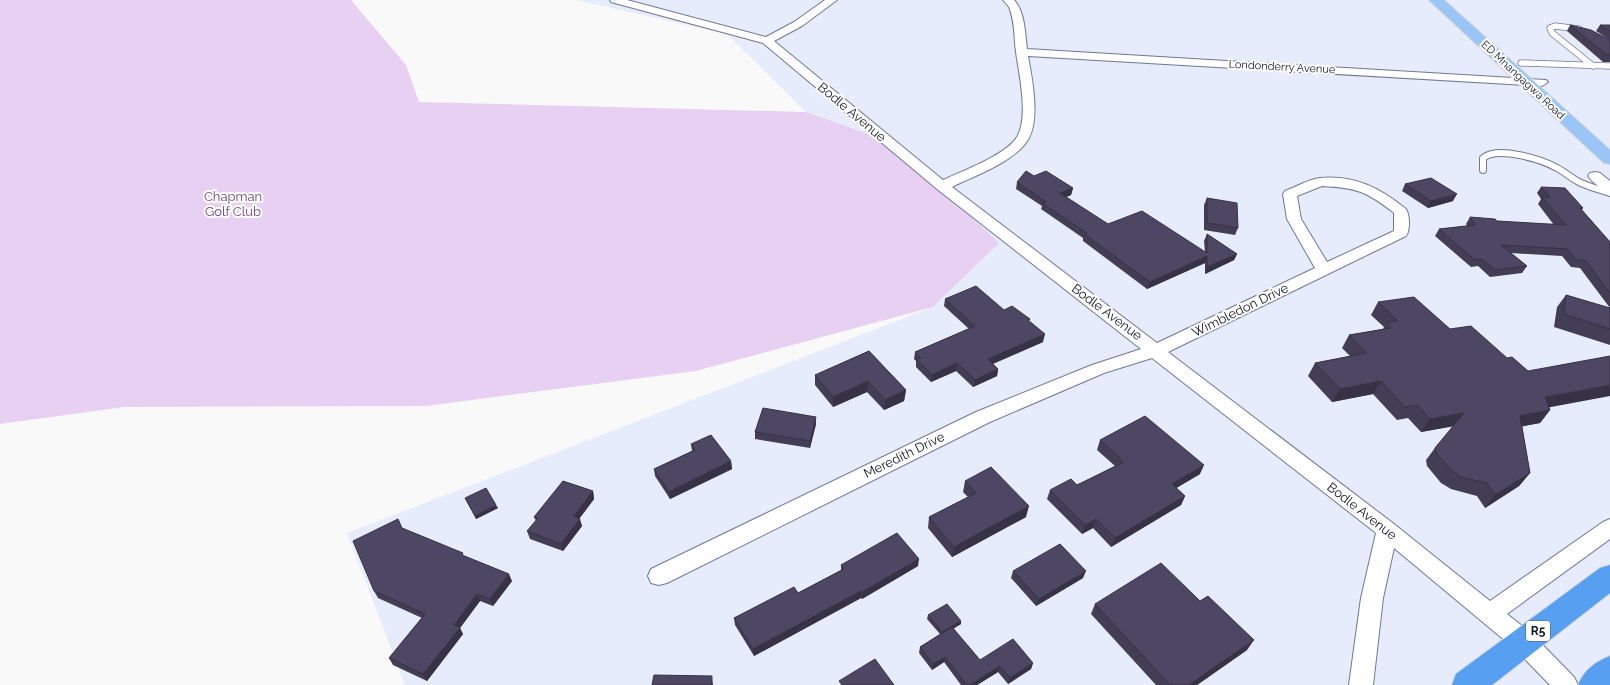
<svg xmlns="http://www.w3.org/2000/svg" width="1610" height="685" viewBox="0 0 1610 685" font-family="Raleway,sans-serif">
	<rect width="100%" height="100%" fill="#f9f9f9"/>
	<polygon fill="#e7ecfc" points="576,0 1610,0 1610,685 405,685 347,533 933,307 999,243 937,184 877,137 806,112 727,34"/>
	<polygon fill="#e8d0f3" points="0,0 351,0 406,65 419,102 806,112 877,137 937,184 999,243 933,307 696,371 426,406 124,407 0,424"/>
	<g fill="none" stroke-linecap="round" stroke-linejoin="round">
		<g stroke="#6f7795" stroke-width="7">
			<g id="lane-far1">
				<polyline points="1579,29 1555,26 1550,28 1552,33 1593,66"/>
				<polyline points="1521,63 1610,66"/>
			</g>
		</g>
		<g stroke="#6f7795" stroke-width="8">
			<path id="lane" d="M1483 170V158C1498 146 1541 159 1557 168 1565 172 1572 179 1581 183 1590 187 1601 190 1610 193"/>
		</g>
		<g stroke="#6f7795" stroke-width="2">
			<g id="street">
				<path d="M610 0H627L766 37 794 22 825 0H837L802 26 774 41 943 180C962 171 1006 155 1017 137 1029 117 1019 74 1016 52 1014 38 1015 21 1009 7 1007 5 1005 2 1003 0H1014C1025 11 1025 34 1027 49L1546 80 1548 82 1542 86 1028 56C1032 78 1040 117 1029 138 1017 161 974 176 952 187L1157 343 1315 268 1287 219 1283 194 1285 191C1296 187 1309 179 1320 178 1355 175 1380 188 1406 209 1410 215 1410 231 1406 236L1168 352 1394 524 1490 601 1603 522 1610 519V539L1507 614 1531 633 1574 677 1578 685H1550L1515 649 1394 548 1383 598 1373 685H1349L1361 598 1376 533 1152 358 1104 373 990 422 667 583 659 585 651 583 648 576 651 569 976 412 1092 365 1141 349 937 189 763 43 611 2ZM1322 186C1357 188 1366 191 1394 213V231L1327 262 1301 219 1297 196Z"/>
				<path d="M1595 172 1600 173 1610 181V192C1602 190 1593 183 1588 176L1590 173Z"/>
			</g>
		</g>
		<g stroke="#d4d5d7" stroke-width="2">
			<polygon id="primary" points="1429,0 1444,0 1610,150 1610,164 1604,163"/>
		</g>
		<g stroke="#d4d5d7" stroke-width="2">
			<g id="highway">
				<polygon points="1610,565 1610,593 1492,685 1452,685 1456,674 1600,568"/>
				<path d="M1610 656V685H1578C1584 670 1595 662 1610 656Z"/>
			</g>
		</g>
		<use href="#lane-far1" stroke="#fff" stroke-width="5.5"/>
		<use href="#lane" stroke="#fff" stroke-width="6"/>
		<use href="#street" fill="#fff" fill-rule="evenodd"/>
		<use href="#primary" fill="#9ac5f7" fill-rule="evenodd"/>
		<use href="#highway" fill="#569ff1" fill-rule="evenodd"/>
	</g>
	<g fill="#433d55">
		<polygon points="1570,25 1610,40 1610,62 1603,62 1567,31"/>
		<polygon points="1600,25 1610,25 1610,40 1596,31"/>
		<polygon points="1034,176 1073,188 1071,195 1066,197 1108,224 1205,252 1204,241 1207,234 1237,254 1234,260 1205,274 1205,263 1147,289 1083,241 1083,238 1041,209 1042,206 1016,189 1017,182"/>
		<polygon points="1405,184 1453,201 1428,208 1402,191"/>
		<polygon points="1541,187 1583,208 1582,210 1610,242 1610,308 1580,268 1571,267 1562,256 1511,253 1527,266 1522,273 1490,277 1478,266 1471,267 1435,236 1439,229 1467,226 1466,224 1470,217 1497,221 1554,225 1538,204 1541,199 1537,193"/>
		<polygon points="1207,198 1238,228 1235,235 1204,230 1204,205"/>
		<polygon points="1566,295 1610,308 1610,345 1554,327 1557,307"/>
		<polygon points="945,299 1004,310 1030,319 1029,321 1043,342 993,364 998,369 997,376 973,387 956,371 931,382 916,367 916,361 914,359 915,352 969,329 944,306"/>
		<polygon points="1378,302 1450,329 1549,407 1550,410 1540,423 1522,426 1530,473 1519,486 1485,508 1477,496 1451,489 1441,483 1427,466 1426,460 1435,448 1453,426 1421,432 1408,418 1397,420 1373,394 1332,402 1308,376 1315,363 1350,356 1342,348 1349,335 1383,329 1384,327 1371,315"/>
		<polygon points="869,351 906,390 904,401 884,410 867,392 833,407 815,385 815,375"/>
		<polygon points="816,424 810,448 755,439 755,432"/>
		<polygon points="1100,440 1200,474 1176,488 1185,496 1181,505 1111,547 1093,528 1082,534 1047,499 1050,490 1077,485 1115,466 1097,450"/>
		<polygon points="691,444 731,461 732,469 670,499 655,476 654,469 692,451"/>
		<polygon points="965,481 1026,517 952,557 928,528 929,517 968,497 963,492"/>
		<polygon points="593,491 594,499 579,519 582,526 563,551 530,539 527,531 536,521 534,517"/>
		<polygon points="465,498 498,508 476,519"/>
		<polygon points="402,528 465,556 512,581 493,606 480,601 460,628 463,634 427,681 393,665 389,658 422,618 378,598 374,591"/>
		<polygon points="841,565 918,566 862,599 861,598 754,656 735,625 734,618 798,593 841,570"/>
		<polygon points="1013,571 1083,578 1036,606 1011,578"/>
		<polygon points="1095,604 1247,650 1197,685 1156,685 1091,614"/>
		<polygon points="928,615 961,621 961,624 953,628 980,660 1033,663 1031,669 1008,684 998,672 977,685 961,685 944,662 932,670 919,653 920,647 940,634 927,619"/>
	</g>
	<g fill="#373245">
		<polygon points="1073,188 1071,195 1059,200 1060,193"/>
		<polygon points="1457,194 1453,201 1428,208 1431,201"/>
		<polygon points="1237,254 1234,260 1205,274 1207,267"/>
		<polygon points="1207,256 1205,263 1147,289 1150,282"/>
		<polygon points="1045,334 1043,342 987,366 988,359"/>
		<polygon points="957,363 956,371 931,382 932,375"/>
		<polygon points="998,369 997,376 973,387 975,380"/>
		<polygon points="868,381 867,392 833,407 833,397"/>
		<polygon points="1381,381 1373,394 1332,402 1340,389"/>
		<polygon points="1610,385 1610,396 1535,410 1545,397"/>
		<polygon points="906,390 904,401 884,410 885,400"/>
		<polygon points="1550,410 1540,423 1509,429 1520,416"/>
		<polygon points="1464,413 1455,426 1421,432 1430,419"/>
		<polygon points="816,417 816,424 810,448 810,441"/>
		<polygon points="731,461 732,469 670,499 669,492"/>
		<polygon points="1204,465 1200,474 1168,493 1172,484"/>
		<polygon points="1530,473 1519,486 1485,508 1495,495"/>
		<polygon points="593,491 594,499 576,523 574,516"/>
		<polygon points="1185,496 1181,505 1111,547 1115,538"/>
		<polygon points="496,505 498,508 476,519 475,516"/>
		<polygon points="1029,506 1026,517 952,557 954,547"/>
		<polygon points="580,519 582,526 563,551 561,544"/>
		<polygon points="1096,519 1093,528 1082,534 1085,525"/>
		<polygon points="919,559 918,566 862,599 862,592"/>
		<polygon points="1086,571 1083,578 1036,606 1039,599"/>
		<polygon points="509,574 512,581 493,606 490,599"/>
		<polygon points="861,591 861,598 754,656 753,649"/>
		<polygon points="477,594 480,601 460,628 463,634 427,681 423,674 454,625"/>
		<polygon points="961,621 961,624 942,636 942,632"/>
		<polygon points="1254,640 1247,650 1197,685 1189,685"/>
		<polygon points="945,657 944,662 932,670 933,664"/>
		<polygon points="1033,663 1031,669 1008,684 1010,678"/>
		<polygon points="1000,666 998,672 977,685 970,685"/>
		<polygon points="712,676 713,685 711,685"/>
	</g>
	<g fill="#4e4763" stroke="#373245">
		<polygon points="1570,25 1591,30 1610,40 1610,55 1607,55"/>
		<polygon points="1600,25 1610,25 1610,31"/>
		<polygon points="1026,171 1034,176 1046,171 1073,188 1060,193 1108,224 1142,211 1207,253 1207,234 1237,254 1207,267 1207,256 1150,282 1084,234 1087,233 1042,203 1046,202 1017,182"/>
		<polygon points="1431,178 1457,194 1431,201 1405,184"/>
		<polygon points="1541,187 1565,188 1583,208 1580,208 1610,242 1610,293 1585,260 1576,260 1567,249 1501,245 1527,266 1495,270 1482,259 1475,260 1439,229 1475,225 1470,217 1495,219 1497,221 1566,225 1542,197 1550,197"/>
		<polygon points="1207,198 1237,203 1238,228 1207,223"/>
		<polygon points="976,286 1004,310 1012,306 1030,319 1028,320 1045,334 988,359 998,369 975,380 957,363 932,375 916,359 921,358 915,352 975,326 945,299"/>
		<polygon points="1566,295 1610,308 1610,329 1564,314"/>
		<polygon points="1414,297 1450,329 1471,326 1507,358 1512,357 1528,371 1610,356 1610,385 1545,397 1550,410 1520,416 1530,473 1495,495 1487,483 1461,477 1451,470 1436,453 1435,448 1464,413 1430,419 1417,405 1405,407 1381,381 1340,389 1315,363 1367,353 1349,335 1391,328 1387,323 1398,321 1378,302"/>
		<polygon points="869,351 906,390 885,400 868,381 833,397 815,375"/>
		<polygon points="763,408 816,417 810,441 755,432"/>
		<polygon points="1145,416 1204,465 1172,484 1185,496 1115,538 1096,519 1085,525 1050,490 1071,479 1077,485 1124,462 1100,440"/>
		<polygon points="711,435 731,461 669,492 654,469 695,450 691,444"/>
		<polygon points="991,467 1029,506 954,547 929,517 976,493 965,481"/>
		<polygon points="563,481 593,491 574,516 580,519 561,544 527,531 538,518 534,517"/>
		<polygon points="486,488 496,505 475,516 465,498"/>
		<polygon points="398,519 402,528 463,553 462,555 509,574 490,599 477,594 454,625 460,628 423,674 389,658 425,614 374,591 353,541"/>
		<polygon points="897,533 919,559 862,592 861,591 753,649 734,618 794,587 798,593 844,569 841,565"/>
		<polygon points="1060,544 1086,571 1039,599 1013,571"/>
		<polygon points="1161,563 1200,601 1208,596 1254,640 1189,685 1170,685 1095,604"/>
		<polygon points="947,604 961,621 942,632 928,615"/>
		<polygon points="952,627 980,660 1013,639 1033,663 1010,678 1000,666 970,685 967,685 945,657 933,664 920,647"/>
		<polygon points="875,659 894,685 842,685 839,681"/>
		<polygon points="654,675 712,676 711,685 652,685"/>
	</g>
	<g text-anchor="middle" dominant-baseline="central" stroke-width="4" stroke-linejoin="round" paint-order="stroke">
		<g font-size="11" fill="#121520" stroke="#fff">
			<text transform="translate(1282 67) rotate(3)">Londonderry Avenue</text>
			<text transform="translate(1523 80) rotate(43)">ED Mnangagwa Road</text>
		</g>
		<rect fill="#fff" stroke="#595b63" stroke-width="1" x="1526" y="621" width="24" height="20" rx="3"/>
		<g font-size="12" font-weight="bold" fill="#121520">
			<text x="1538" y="631">R5</text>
		</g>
		<g font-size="13" fill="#121520" stroke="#fff">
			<text transform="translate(852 112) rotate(40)">Bodle Avenue</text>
			<text transform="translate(1240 310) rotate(-26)">Wimbledon Drive</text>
			<text transform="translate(1107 312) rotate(37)">Bodle Avenue</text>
			<text transform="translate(904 455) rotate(-26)">Meredith Drive</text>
			<text transform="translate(1362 511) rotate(38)">Bodle Avenue</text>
		</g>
		<g font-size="13" fill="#6f4181" stroke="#fff">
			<text x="233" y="196">Chapman<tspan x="233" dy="15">Golf Club</tspan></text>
		</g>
	</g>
</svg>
